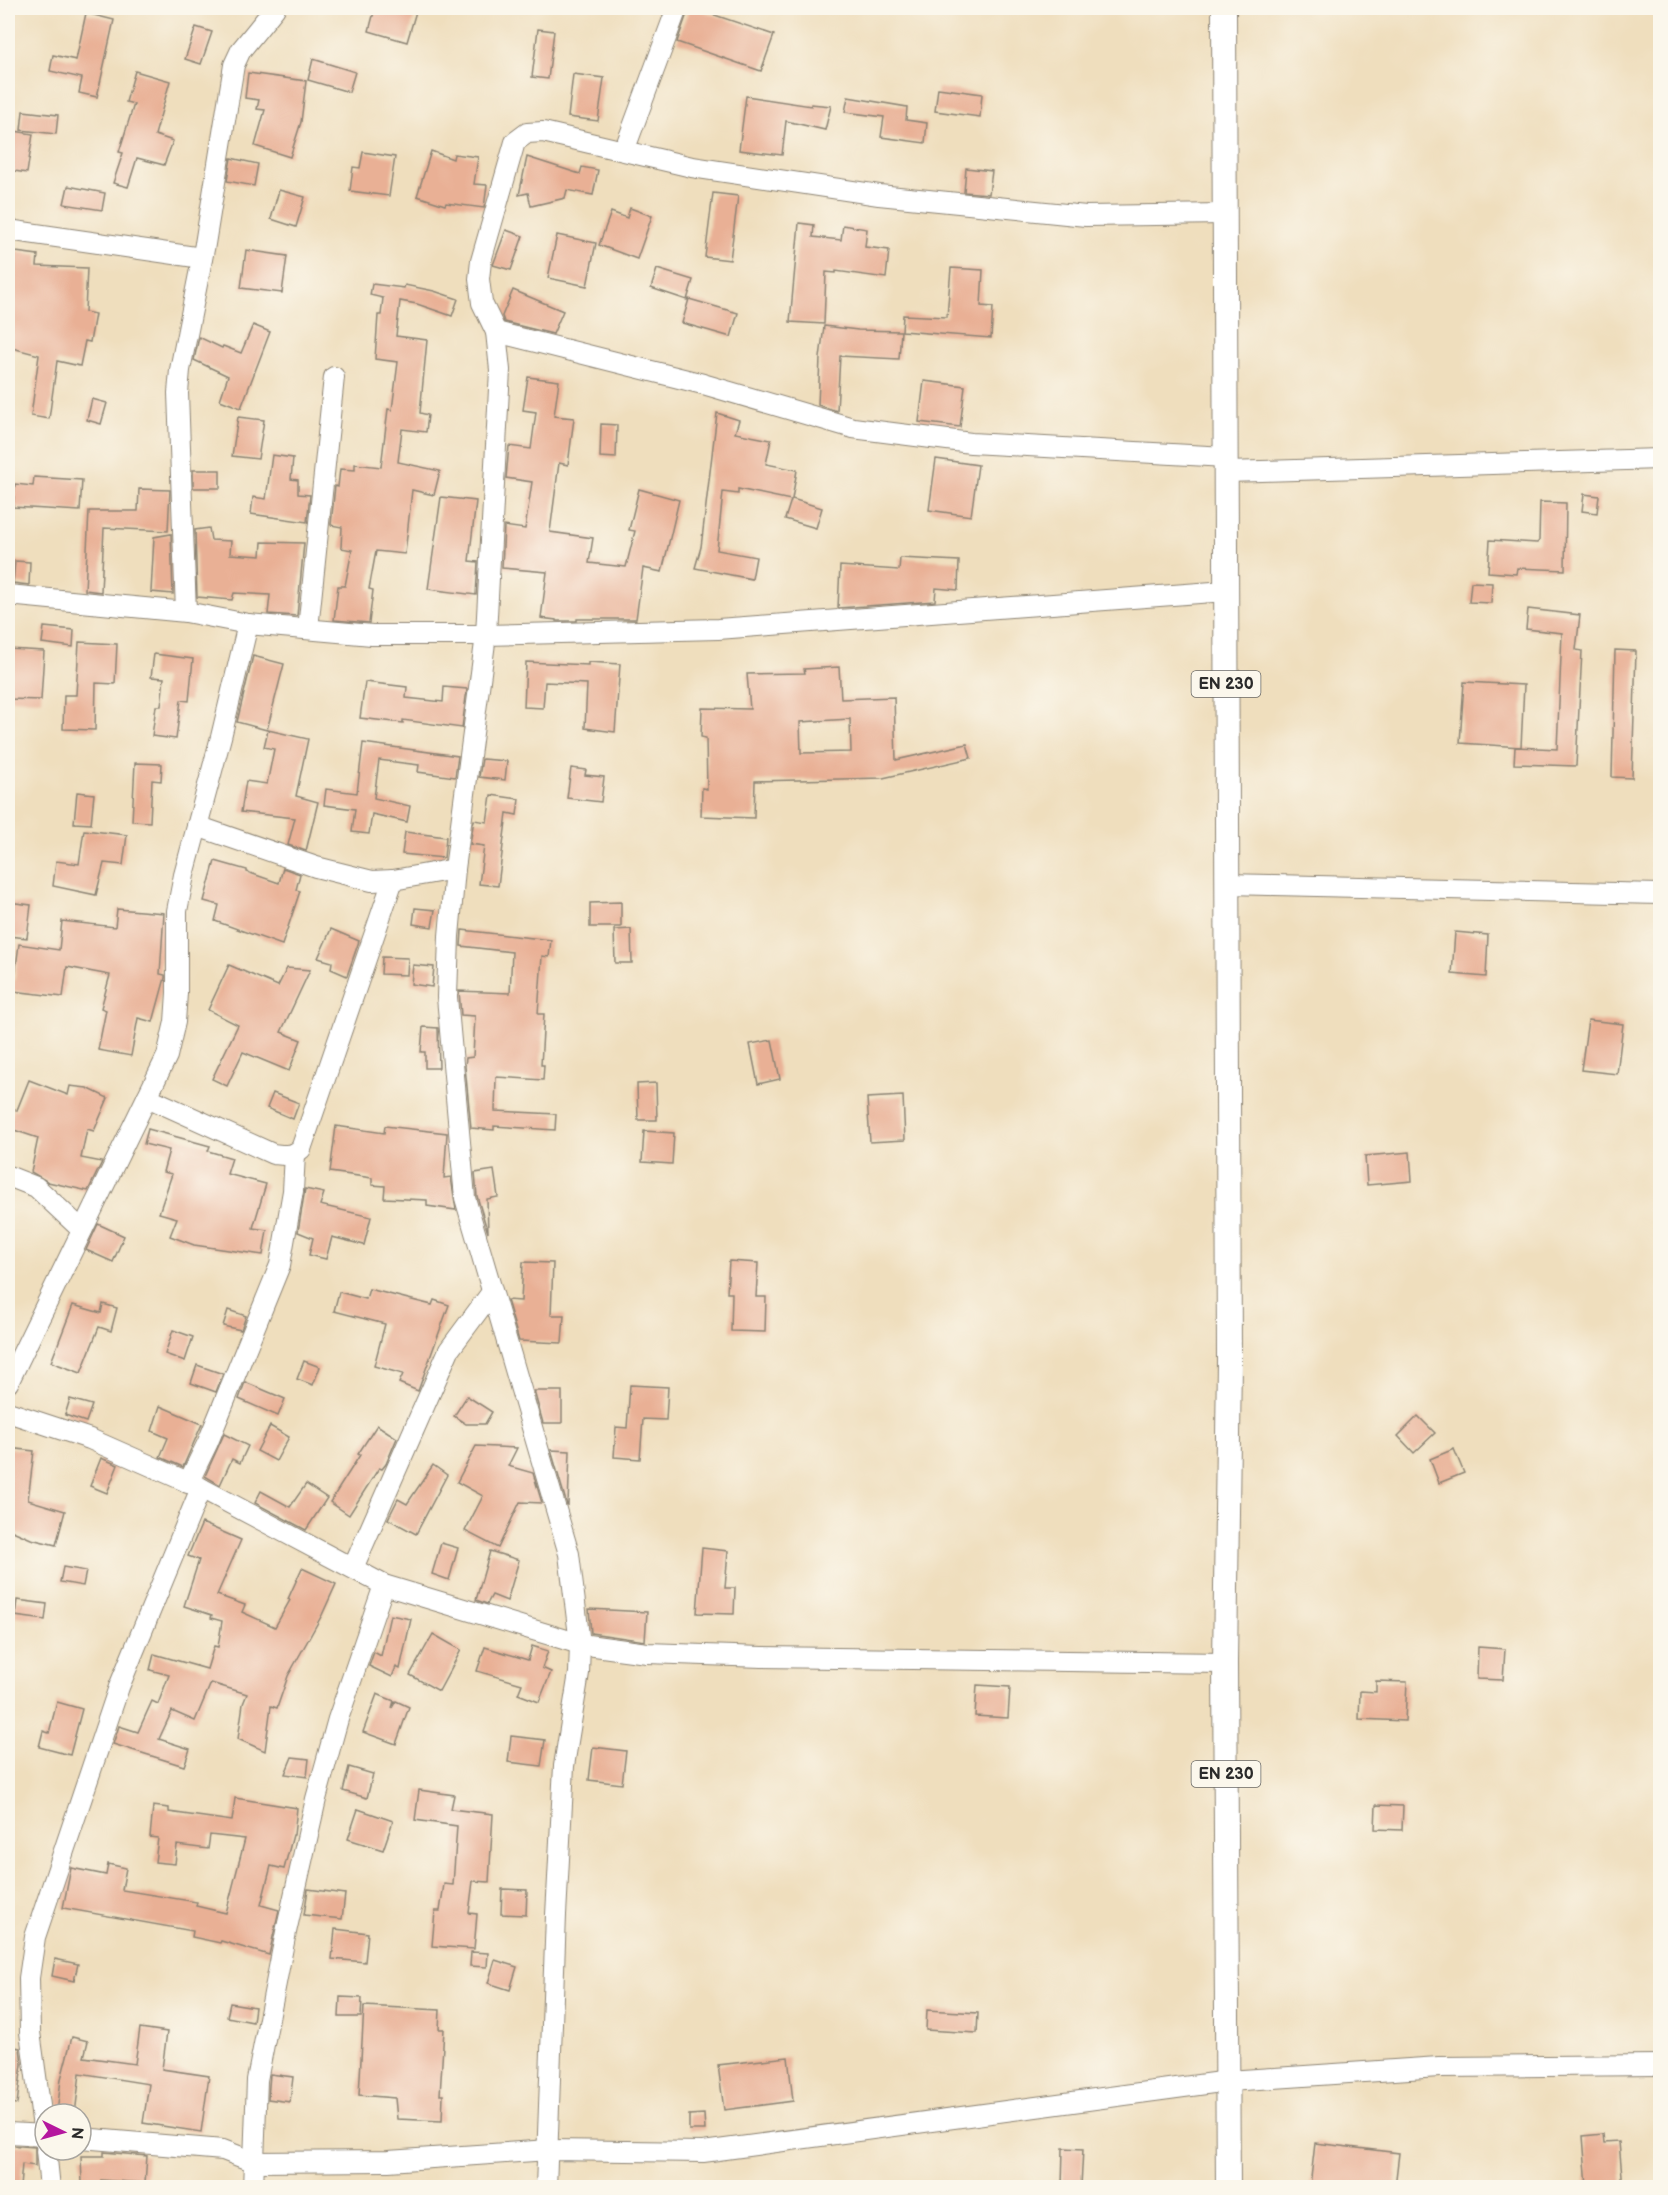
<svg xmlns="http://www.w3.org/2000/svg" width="1668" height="2195" viewBox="0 0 1668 2195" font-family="'Balsamiq Sans',sans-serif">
	<rect width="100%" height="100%" fill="#fbf7ec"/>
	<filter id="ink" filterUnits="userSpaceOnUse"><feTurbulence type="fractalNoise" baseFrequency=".0167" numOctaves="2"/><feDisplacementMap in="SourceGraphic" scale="12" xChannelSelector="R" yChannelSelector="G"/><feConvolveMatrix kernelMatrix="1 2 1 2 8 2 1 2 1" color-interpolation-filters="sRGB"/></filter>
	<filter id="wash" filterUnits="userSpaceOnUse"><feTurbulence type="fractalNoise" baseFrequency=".008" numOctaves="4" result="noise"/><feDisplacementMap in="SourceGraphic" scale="24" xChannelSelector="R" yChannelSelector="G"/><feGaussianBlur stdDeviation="1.35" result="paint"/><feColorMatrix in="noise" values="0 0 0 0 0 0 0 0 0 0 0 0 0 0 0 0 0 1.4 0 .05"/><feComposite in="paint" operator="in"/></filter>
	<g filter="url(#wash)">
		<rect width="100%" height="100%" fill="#efdebd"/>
		<g id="blocks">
			<g fill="#e9b095" fill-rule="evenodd">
				<polygon points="375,8 417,8 407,42 369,31"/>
				<polygon points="689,8 694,8 774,35 761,71 677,42"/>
				<polygon points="86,13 114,20 97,97 79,93 82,78 50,71 53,55 76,60"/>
				<polygon points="196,27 212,32 201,64 185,59"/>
				<polygon points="538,29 554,31 548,79 532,77"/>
				<polygon points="313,59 355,72 349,92 308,80"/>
				<polygon points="135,71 170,81 155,135 173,141 164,165 137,158 128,187 113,183 123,153 119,152 134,104 126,102"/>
				<polygon points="248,73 306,81 301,122 290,157 255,146 265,110 257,109 259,100 245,98"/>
				<polygon points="573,74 604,78 598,121 568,117"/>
				<polygon points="938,88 982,94 980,117 935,111"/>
				<polygon points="746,96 811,106 811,104 831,106 825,130 786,121 782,155 739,150"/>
				<polygon points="848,97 907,107 906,120 927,123 925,143 881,137 884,117 845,112"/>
				<polygon points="23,111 58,115 56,134 21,130"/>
				<polygon points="8,130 33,134 27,173 8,170"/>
				<polygon points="431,151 453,159 454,154 478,157 474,184 487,185 484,208 446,203 445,205 417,196"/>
				<polygon points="363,152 395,157 389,196 350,191 353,167 360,168"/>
				<polygon points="527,157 580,174 582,167 598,170 593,195 567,190 565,198 531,206 528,193 519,195"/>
				<polygon points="231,158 258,164 254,186 227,181"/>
				<polygon points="966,168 992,171 989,194 964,192"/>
				<polygon points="68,186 105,193 102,210 64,204"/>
				<polygon points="279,190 305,197 296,227 271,219"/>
				<polygon points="713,193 738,196 730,260 705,257"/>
				<polygon points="630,208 652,216 637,259 599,245 611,212 627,218"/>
				<polygon points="799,223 814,225 813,237 841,240 843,225 867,229 865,247 889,250 886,278 836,271 836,273 826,272 824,324 790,322"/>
				<polygon points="506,230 523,236 511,270 493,265"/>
				<polygon points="557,235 596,243 587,286 548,278"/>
				<polygon points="246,250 287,256 282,293 241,288"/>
				<polygon points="8,251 38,255 37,266 87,268 85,312 95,314 90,342 85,341 80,366 57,361 49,419 31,416 39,355 8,347"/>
				<polygon points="951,268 983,270 981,306 993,307 991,338 902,331 903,315 947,317"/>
				<polygon points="657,269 693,280 687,300 651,288"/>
				<polygon points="372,284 404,288 405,285 434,291 458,299 452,316 417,304 400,301 396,336 427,340 420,413 428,415 426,432 402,429 398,462 440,471 434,495 412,490 405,554 376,551 369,589 373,590 369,623 334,620 338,586 345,586 352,550 341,548 342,527 331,525 335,486 338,487 340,469 355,470 355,464 381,467 388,409 392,410 398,362 375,359 378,315 381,315 383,298 370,295"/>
				<polygon points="513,290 563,311 553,334 504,322 502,316"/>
				<polygon points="689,299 738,313 731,337 682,323"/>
				<polygon points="253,325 270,332 241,408 220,400 228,376 194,360 199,337 222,348 223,346 241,353"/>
				<polygon points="824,326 858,330 901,331 899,359 840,356 837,411 818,405 820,358"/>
				<polygon points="528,377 559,381 554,416 574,418 568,465 559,463 550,532 593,538 589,563 626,567 635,531 629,530 639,489 679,500 662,572 643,568 636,619 577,619 577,621 556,621 556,620 541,618 547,572 502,568 504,526 525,529 532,482 506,478 509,446 531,449 536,412 523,410"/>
				<polygon points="924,381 965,386 960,427 919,422"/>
				<polygon points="92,399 107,403 101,424 87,420"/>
				<polygon points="717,413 739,420 735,433 771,440 766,464 797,470 792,499 822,508 816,528 785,519 791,500 738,489 738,494 723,492 717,550 756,557 752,579 695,568 701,547"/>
				<polygon points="238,417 264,420 258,459 232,456"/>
				<polygon points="601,424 617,425 616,458 600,457"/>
				<polygon points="272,455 293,458 291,479 298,480 298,494 310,495 307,522 251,514 253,497 266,499"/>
				<polygon points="936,459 978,465 971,516 929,510"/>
				<rect x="193" y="470" width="27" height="18"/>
				<polygon points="34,477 82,480 80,511 13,507 15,484 33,486"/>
				<polygon points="139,489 170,490 168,531 104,528 101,592 85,590 89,511 138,511"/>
				<polygon points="1584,494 1599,496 1597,513 1582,511"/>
				<polygon points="441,497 476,501 469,561 478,562 476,595 428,589"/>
				<polygon points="1540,502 1566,503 1565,570 1517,568 1516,574 1488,572 1490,540 1537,543 1539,541"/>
				<polygon points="209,528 211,540 231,541 230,554 261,556 262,542 304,543 297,616 268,614 270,595 234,593 232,600 197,597 195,530"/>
				<polygon points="171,534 173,594 151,592 154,537"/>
				<polygon points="900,558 959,561 958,590 936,588 935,601 838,608 840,566 899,570"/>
				<polygon points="15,561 30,562 29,585 13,583"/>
				<polygon points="1471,582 1492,583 1491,603 1469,602"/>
				<polygon points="1528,609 1580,615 1576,650 1582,651 1576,766 1514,764 1515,747 1557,749 1562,633 1526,629"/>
				<polygon points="44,627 74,630 73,647 42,643"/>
				<polygon points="79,642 117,644 115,684 96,683 95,730 63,729 64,695 76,695"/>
				<polygon points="8,649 44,651 41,700 8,699"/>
				<polygon points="1615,650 1636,651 1632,778 1612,777"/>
				<polygon points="154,654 193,659 189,701 181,700 176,739 152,736 156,706 161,706 164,678 151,677"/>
				<polygon points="253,656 284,664 267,730 237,722"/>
				<polygon points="526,662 588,665 588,662 620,664 615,732 585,728 587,684 545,682 543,708 524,707"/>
				<path d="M839 667 841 699 894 697 896 760 967 744 971 758 883 778 755 781 754 818 701 816 702 788 707 789 706 738 701 737 702 708 750 709 747 674 805 673 804 669ZM850 719 851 752 801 753 800 722Z"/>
				<polygon points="365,682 407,687 406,698 443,702 444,687 467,689 462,728 403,720 403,723 360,718"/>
				<polygon points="1464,682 1524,685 1521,747 1460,743"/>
				<polygon points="268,730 308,739 296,796 318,802 306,851 288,845 295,818 241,812 246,781 267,784 274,749 264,747"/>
				<polygon points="363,743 458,756 455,777 418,772 419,765 379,760 374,798 410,806 407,822 372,814 369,834 352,832 355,809 324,805 326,789 357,793"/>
				<polygon points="482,759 507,761 505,780 479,777"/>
				<polygon points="135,763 162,764 161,781 152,780 150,822 132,821"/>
				<polygon points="571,768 586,770 585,775 604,777 601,802 567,798"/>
				<polygon points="77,792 94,794 91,824 74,823"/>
				<polygon points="491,795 519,799 517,815 507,813 498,886 479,884 484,846 470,844 474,820 487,822"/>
				<polygon points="84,830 127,835 123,865 104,863 96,895 53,886 56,861 79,864"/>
				<polygon points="405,832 446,837 444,858 402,854"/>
				<polygon points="215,861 247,870 247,872 279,883 283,868 300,874 296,890 300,891 282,945 215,921 219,905 204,901"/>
				<polygon points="8,902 31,905 27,938 8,936"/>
				<polygon points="621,902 621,927 590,927 590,903"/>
				<polygon points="415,908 435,910 432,927 413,924"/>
				<polygon points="117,909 164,913 160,974 165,975 165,978 153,1022 138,1018 131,1056 98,1050 106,1010 101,1008 110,975 67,967 63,997 13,991 19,944 59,950 62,921 115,927"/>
				<polygon points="331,929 359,941 347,976 331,969 332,962 318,958"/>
				<polygon points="631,929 632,963 615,963 614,930"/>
				<polygon points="462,930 551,940 549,957 542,956 538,1014 544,1014 541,1065 544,1065 543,1080 496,1077 495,1111 556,1114 555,1130 494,1126 494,1130 471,1128 465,1066 466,1058 473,1057 475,1016 461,1015 459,991 510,993 512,952 461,946"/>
				<polygon points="1455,932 1488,935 1486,977 1452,974"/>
				<polygon points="382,957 408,958 407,975 381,974"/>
				<polygon points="229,965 278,986 287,968 310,970 281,1032 301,1040 289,1071 243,1052 227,1086 212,1079 238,1025 208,1010"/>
				<polygon points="413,965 434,967 432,987 411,984"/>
				<polygon points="1588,1020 1623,1024 1617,1074 1581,1070"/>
				<polygon points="423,1027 438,1028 439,1068 425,1068 425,1052 421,1052"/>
				<polygon points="772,1040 780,1079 758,1084 750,1044"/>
				<polygon points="29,1080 68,1095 70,1086 87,1088 108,1098 94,1131 87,1129 81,1158 102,1162 88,1191 48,1182 31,1172 38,1138 8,1128 14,1109 17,1110"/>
				<polygon points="656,1083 657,1120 638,1120 637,1084"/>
				<polygon points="273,1093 299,1103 293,1119 267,1108"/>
				<polygon points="903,1096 905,1140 870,1142 867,1098"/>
				<polygon points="336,1126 384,1133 385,1126 447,1133 444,1178 451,1177 456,1210 427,1206 427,1200 384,1198 385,1186 372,1185 372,1178 330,1172"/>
				<polygon points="148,1129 210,1146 208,1151 232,1158 227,1174 266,1184 253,1228 267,1230 263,1255 194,1245 170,1236 177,1218 159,1213 172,1174 163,1172 169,1150 144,1144"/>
				<polygon points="644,1131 674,1133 672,1164 642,1162"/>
				<polygon points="1410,1152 1412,1181 1367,1185 1365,1156"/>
				<polygon points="494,1170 498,1197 487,1199 488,1233 477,1196 475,1173"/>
				<polygon points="305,1189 324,1193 320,1205 371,1217 364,1245 332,1237 326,1259 309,1255 313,1238 298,1232"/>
				<polygon points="98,1224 124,1236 113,1262 86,1250"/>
				<polygon points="729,1261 758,1263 756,1297 766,1297 765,1332 731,1331 732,1293 727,1293"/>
				<polygon points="523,1262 553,1263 551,1315 564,1315 562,1343 519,1341 507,1300 521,1301"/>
				<polygon points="369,1289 432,1305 434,1300 449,1305 418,1391 399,1383 403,1374 374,1366 385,1324 334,1311 339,1292 366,1299"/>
				<polygon points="103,1304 117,1308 111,1331 99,1327 81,1373 51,1362 73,1305 101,1313"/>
				<polygon points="228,1310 246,1316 241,1330 223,1326"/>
				<polygon points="173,1330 193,1337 185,1361 165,1354"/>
				<polygon points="304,1361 320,1367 313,1385 297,1379"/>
				<polygon points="197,1365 223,1374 216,1392 191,1383"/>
				<polygon points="245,1382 285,1399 278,1416 239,1399"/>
				<polygon points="630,1385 668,1387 666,1420 643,1419 640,1459 614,1457 616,1427 627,1428"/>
				<polygon points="534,1391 562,1391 562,1423 543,1423"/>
				<polygon points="467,1396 492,1412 485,1424 466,1424 454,1416"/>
				<polygon points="70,1399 92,1405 86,1422 65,1415"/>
				<polygon points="160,1406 202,1424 183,1467 160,1457 168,1438 152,1431"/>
				<polygon points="1418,1416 1435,1433 1414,1453 1398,1436"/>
				<polygon points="377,1425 397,1438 386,1464 382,1469 379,1468 349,1515 330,1502 360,1455 358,1454"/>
				<polygon points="270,1426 289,1437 276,1461 257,1451"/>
				<polygon points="224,1434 248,1446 240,1463 232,1459 220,1485 205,1476"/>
				<polygon points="476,1446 517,1448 508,1466 533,1473 542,1503 520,1502 498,1548 465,1531 483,1496 457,1482"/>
				<polygon points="8,1448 34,1451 28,1500 65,1511 56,1545 31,1539 8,1529"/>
				<polygon points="1454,1449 1464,1473 1439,1483 1430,1459"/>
				<polygon points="551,1450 570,1451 568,1505 567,1505"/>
				<polygon points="101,1458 118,1465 107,1493 90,1486"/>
				<polygon points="433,1465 447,1475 416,1534 388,1519 398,1499 407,1504"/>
				<polygon points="306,1484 327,1498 306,1530 255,1503 261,1491 290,1507"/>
				<polygon points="202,1523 241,1540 217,1595 245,1605 242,1612 275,1627 290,1600 288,1599 302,1568 336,1584 322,1615 288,1676 277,1708 271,1706 265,1751 238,1739 243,1704 247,1694 211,1683 195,1721 172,1711 159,1739 190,1749 184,1766 113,1744 119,1726 138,1732 152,1701 158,1704 169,1675 150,1670 154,1654 207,1669 214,1646 218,1647 222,1621 211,1618 212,1615 184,1606 199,1560 188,1556"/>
				<polygon points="441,1543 458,1548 449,1580 432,1574"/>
				<polygon points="702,1548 728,1551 725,1588 735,1588 734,1614 697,1613"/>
				<polygon points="490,1551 519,1560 507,1601 492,1595 487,1604 476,1600"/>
				<polygon points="63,1567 86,1571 83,1586 60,1582"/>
				<polygon points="17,1600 47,1604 45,1620 15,1616"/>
				<polygon points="589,1609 647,1612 645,1641 591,1633"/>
				<polygon points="390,1615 411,1619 400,1669 396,1667 392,1677 369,1666 374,1652 381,1656"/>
				<polygon points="433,1634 461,1650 439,1691 410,1675"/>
				<polygon points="532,1646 548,1651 542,1668 551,1672 539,1702 518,1694 522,1684 477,1671 485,1647 528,1660"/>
				<polygon points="1478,1647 1505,1649 1503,1680 1477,1679"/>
				<polygon points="1376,1681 1407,1682 1405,1721 1359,1719 1360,1691 1376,1692"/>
				<polygon points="977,1685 1010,1687 1008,1718 975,1716"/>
				<polygon points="377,1694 394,1701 392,1708 396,1701 409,1707 396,1744 363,1732"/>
				<polygon points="57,1702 82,1709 70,1755 39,1747 43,1731 49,1733"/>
				<polygon points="511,1736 545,1740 541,1766 508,1762"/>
				<polygon points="593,1747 626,1751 622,1784 589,1780"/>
				<polygon points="292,1757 309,1759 307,1777 285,1774"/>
				<polygon points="349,1767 373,1774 367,1798 343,1791"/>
				<polygon points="419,1790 454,1795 451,1809 493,1814 489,1882 473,1881 469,1913 477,1914 474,1949 432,1946 435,1911 440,1911 444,1884 453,1885 457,1826 415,1820"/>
				<polygon points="235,1798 297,1808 294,1835 293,1835 284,1869 271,1866 261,1905 279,1910 269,1955 221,1941 220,1943 192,1937 193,1931 63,1908 71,1868 106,1875 108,1864 126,1868 122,1890 197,1902 196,1906 226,1913 245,1839 210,1835 208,1849 177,1845 175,1864 155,1862 158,1838 150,1837 153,1806 169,1808 169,1812 232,1821"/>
				<polygon points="1376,1805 1403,1806 1402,1830 1375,1829"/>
				<polygon points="358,1809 393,1821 383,1850 348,1839"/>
				<polygon points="308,1889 345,1894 342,1919 304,1915"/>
				<polygon points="502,1889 527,1890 526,1915 501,1914"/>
				<polygon points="335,1929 368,1933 365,1962 332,1959"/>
				<polygon points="471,1952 488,1953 487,1967 470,1966"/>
				<polygon points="55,1959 78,1964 74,1981 52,1976"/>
				<polygon points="495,1960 517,1967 510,1990 488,1983"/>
				<polygon points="340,1997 362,1998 361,2017 339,2017"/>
				<polygon points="230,2003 255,2007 253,2022 227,2017"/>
				<polygon points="364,2006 440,2010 439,2029 444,2029 440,2095 443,2095 442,2121 397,2119 395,2098 359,2095"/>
				<polygon points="927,2010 978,2013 977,2033 926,2030"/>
				<polygon points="140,2028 167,2032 162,2069 209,2076 201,2132 143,2123 149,2084 80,2073 75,2114 57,2114 61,2079 72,2037 88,2041 84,2057 135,2064"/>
				<polygon points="8,2046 20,2048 22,2064 17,2104 8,2103"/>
				<polygon points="788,2057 793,2101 724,2110 718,2065"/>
				<polygon points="270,2074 293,2077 290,2102 268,2099"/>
				<polygon points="704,2114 705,2130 689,2130 689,2115"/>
				<polygon points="1603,2134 1604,2143 1619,2142 1623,2187 1587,2187 1583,2136"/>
				<polygon points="1315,2143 1399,2153 1395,2187 1310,2187"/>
				<polygon points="8,2145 35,2147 35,2166 22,2164 20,2187 8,2187"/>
				<polygon points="1063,2148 1083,2149 1081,2186 1062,2186"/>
				<polygon points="104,2152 147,2156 145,2183 101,2180 101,2183 82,2183 81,2156 104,2156"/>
			</g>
		</g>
	</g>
	<g filter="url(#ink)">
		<use href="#blocks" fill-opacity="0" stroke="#8d8474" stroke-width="1.5"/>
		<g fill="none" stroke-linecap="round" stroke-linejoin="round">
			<g stroke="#8d8474" stroke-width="22">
				<g id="minor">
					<polyline points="624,151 677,8"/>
					<polyline points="8,230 202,258"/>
					<polyline points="496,332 703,384 853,428 971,443 1226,457"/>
					<polyline points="1226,472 1660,459"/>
					<polyline points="8,595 186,612 248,624 372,635 486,635 718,629 1226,591"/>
					<polyline points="186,612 178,393 180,370 205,244 234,65 241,50 275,8"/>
					<polyline points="308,629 334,377"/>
					<polyline points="197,826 316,867 372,881 393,880 455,869"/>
					<polyline points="1227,884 1660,894"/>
					<path d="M147 1097 273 1154C284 1155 292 1157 301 1149L393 880"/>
					<polyline points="8,1176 36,1187 82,1230"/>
					<polyline points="8,1383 167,1056 175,1022 177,993 177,911 184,875 221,737 248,624"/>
					<polyline points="8,1412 90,1439 201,1488 384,1585 580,1644 647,1653 762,1657 1225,1663"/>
					<polyline points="188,1483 208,1442 280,1265 293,1191 295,1154"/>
					<polyline points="353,1568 449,1350 492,1292"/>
					<polyline points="8,2133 45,2135"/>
					<polyline points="81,2138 223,2150 254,2162 388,2161 549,2150 703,2152 1228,2081 1439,2067 1660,2065"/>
					<polyline points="45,2142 30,2032 29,1978 35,1937 119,1687 201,1488"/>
					<polyline points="46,2150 50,2188"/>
					<polyline points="253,2188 257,2080 286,1932 316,1799 338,1719 384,1585"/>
					<polyline points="546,2188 556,1915 564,1766 579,1673 580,1644 569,1554 465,1198 447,997 449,936 455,869 486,635 500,370 496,332 482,303 479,279 481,261 515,142 527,133 543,132 692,167 879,195 1086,216 1225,214"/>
				</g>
			</g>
			<g stroke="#8d8474" stroke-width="26">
				<polyline id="major" points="1224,8 1229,1361 1225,1663 1228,2188"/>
			</g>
			<use href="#minor" stroke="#fff" stroke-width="20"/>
			<use href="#major" stroke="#fff" stroke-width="24"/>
		</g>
	</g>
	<g text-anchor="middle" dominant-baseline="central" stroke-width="6" stroke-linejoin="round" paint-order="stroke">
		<g fill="#fbf7ec" stroke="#696865" stroke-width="1.5">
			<rect x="1191.5" y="671" width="69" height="26" rx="4.5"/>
			<rect x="1191.5" y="1761" width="69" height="26" rx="4.5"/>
		</g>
		<g font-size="16" font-weight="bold" fill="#2b2b2b">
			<text x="1226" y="684">EN 230</text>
			<text x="1226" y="1774">EN 230</text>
		</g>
	</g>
	<rect width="1668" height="2195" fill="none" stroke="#fbf7ec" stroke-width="30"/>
	<g transform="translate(63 2132) rotate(95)"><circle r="28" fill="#fbf7ec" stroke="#a8a59f" stroke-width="1.5"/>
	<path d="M0-4.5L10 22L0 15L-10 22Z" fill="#b5179e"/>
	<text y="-9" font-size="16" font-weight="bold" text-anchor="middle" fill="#2b2b2b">N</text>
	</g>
</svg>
